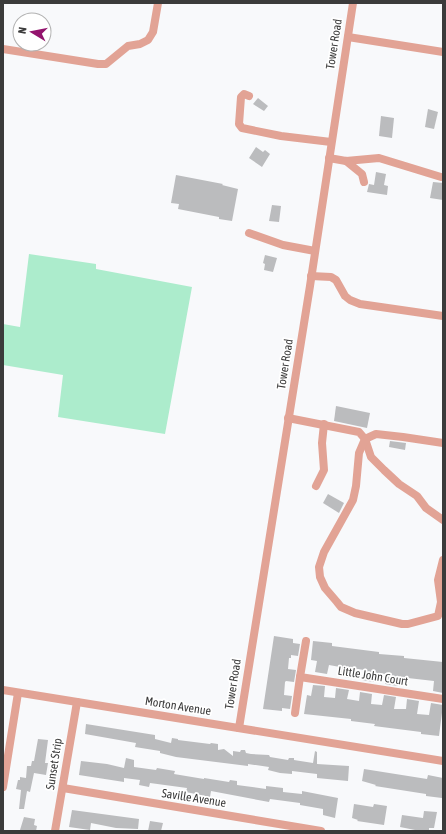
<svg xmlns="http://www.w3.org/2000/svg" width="446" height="834" viewBox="0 0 446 834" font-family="'Asap Condensed',sans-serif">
	<rect width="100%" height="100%" fill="#f8f9fb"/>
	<polygon fill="#aceccc" points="29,254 96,264 96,269 192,287 165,434 58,417 63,375 3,365 3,324 20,327"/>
	<g fill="#bbbcbe">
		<polygon points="258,98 268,106 264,111 253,104"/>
		<polygon points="428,109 438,112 434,129 425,127"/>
		<polygon points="381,116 394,118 392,138 379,136"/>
		<polygon points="256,147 263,152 265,150 270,154 262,167 249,158"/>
		<polygon points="376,172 386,174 384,185 388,186 387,195 367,192 369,184 374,185"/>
		<polygon points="176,175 223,184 222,185 238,189 232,221 219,219 219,217 178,209 179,204 171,203"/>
		<polygon points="433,182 443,183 443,200 430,198"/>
		<polygon points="272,205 281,206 279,222 269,221"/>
		<polygon points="265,255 277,258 273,272 264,270 265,264 263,263"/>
		<polygon points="336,406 370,413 367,428 334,421"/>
		<polygon points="390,441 406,443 405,450 389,447"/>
		<polygon points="328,494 344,503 339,513 323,503"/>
		<polygon points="274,636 293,639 293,643 300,644 298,656 291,655 291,658 289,658 288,669 296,670 294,682 286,681 285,682 284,695 292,696 290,709 282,708 282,711 263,709"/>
		<polygon points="313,641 332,643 332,646 379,652 379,654 404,656 404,658 443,662 443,693 433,691 434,681 399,677 398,686 385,684 387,674 376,673 374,682 362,680 364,670 352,668 351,678 338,676 340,667 329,665 327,674 315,672 317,661 311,660"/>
		<polygon points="313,685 325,686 324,697 335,698 336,688 349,690 347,699 359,701 360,692 372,694 371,704 382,705 384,695 396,697 394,709 406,709 407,699 419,701 417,714 429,715 431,703 443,705 439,736 421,734 421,732 374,726 375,724 351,721 351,719 304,714 307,695 311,696"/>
		<polygon points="86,724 155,735 155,739 171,743 172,738 178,739 178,740 210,744 211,743 218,744 218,750 224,749 233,756 233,751 240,752 241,750 245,750 246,753 251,754 269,755 270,757 288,760 289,758 294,758 294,760 313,763 315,751 317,752 317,764 349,766 348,781 317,778 317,774 292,771 292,774 280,773 268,770 269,767 248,764 248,766 176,757 160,753 160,751 135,747 136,743 85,734"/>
		<polygon points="38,739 48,740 45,763 48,763 46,775 34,773 30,792 27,791 24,809 19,809 21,790 16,789 18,780 20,780 20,777 26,778 27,766 31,766 32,761 34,761"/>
		<polygon points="126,758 134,760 134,767 156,770 157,768 175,771 174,774 204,779 204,778 229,782 230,780 237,781 237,785 266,789 266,786 283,788 283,792 302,794 302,791 338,798 335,818 323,815 323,809 300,805 300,803 270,799 269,802 211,791 210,797 186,792 187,788 150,783 149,787 139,785 140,780 124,778 124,782 79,775 81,761 107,764 124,768"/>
		<polygon points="364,769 427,779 428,775 443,778 442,798 426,796 426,794 375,786 376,785 362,781"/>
		<polygon points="354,804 373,807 374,804 387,806 384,825 357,821 358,820 352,818"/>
		<polygon points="72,810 139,819 138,829 116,828 91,823 90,830 69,827"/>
		<polygon points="424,811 437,812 434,828 429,828 429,831 420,831 400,827 402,815 423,818"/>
		<polygon points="24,817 35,819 34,825 37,826 36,831 20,830"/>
		<polygon points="150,821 163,823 161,831 148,831"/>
	</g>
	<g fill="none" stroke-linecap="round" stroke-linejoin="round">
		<g stroke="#e2a395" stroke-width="8">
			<polyline points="348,37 443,52"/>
			<polyline points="3,49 98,64 106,64 128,46 140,44 148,40 153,32 158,3"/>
			<polyline points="249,96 244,94 241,97 239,124 242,128 281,136 331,142"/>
			<polyline points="329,158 346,161 379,158 441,177"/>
			<polyline points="346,161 362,174 364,182"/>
			<polyline points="249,233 283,245 315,251"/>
			<polyline points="311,276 331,277 336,280 345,296 350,300 360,304 443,316"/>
			<polyline points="288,418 359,432 365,439 371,457 384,470 399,484 417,496 426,508 443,520"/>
			<polyline points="443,443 403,437 376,434 365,439 359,453 356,486 353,500 324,552 319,567 320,577 325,588 337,602 341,607 355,613 402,624 408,624 438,616 441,602 438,580 443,560"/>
			<polyline points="316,486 324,470 322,443 324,424"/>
			<polyline points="306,641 300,677 443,699"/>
			<polyline points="3,690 443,761"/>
			<polyline points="295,713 300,677"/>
			<polyline points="239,728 310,286 353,3"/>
			<polyline points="3,787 18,693"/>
			<polyline points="63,788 321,831"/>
			<polyline points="55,831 77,702"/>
		</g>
	</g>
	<g text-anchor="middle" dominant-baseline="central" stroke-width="3.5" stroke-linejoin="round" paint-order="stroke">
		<g font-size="12" fill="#3b3b3b" stroke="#fff">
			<text transform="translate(334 44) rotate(-81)">Tower Road</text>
			<text transform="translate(285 364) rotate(-81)">Tower Road</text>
			<text transform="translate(373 676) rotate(9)">Little John Court</text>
			<text transform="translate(233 684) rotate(-81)">Tower Road</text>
			<text transform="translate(178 706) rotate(9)">Morton Avenue</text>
			<text transform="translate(54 764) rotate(-81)">Sunset Strip</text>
			<text transform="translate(194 798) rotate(9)">Saville Avenue</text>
		</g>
	</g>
	<rect width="446" height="834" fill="none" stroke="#3b3b3b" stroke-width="8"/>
	<g transform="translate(32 32) rotate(280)"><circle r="19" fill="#ffffff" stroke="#b1b1b1"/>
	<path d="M0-3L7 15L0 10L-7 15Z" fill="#93136d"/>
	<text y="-6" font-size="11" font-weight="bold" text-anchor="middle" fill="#3b3b3b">N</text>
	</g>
</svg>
